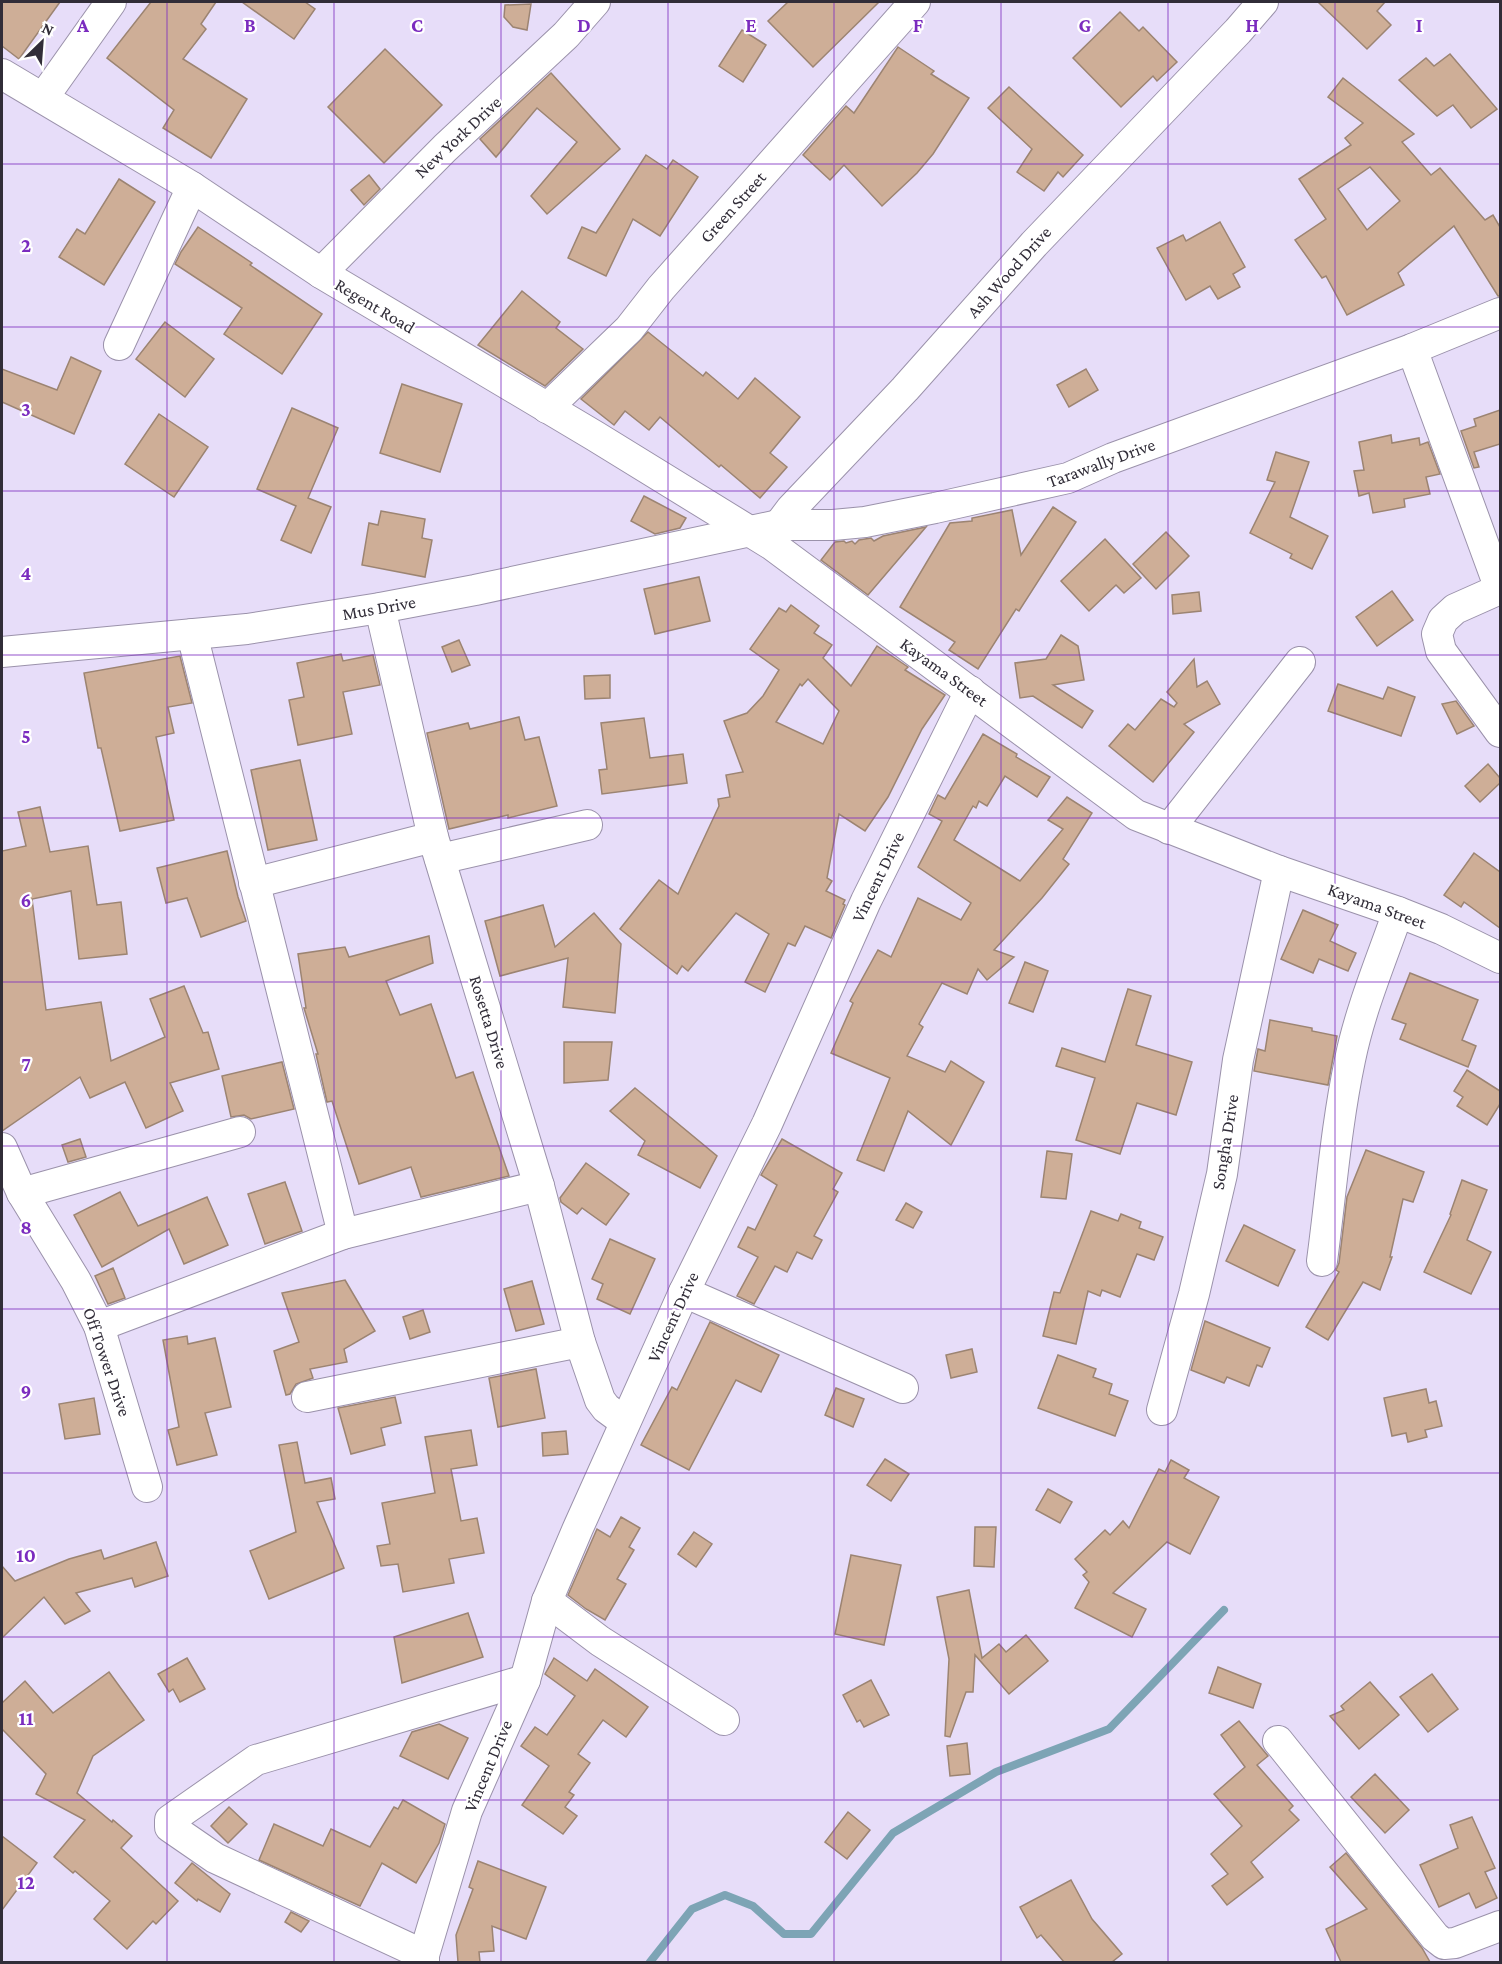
<svg xmlns="http://www.w3.org/2000/svg" width="1502" height="1964" viewBox="0 0 1502 1964" font-family="'Crimson Pro',serif">
	<rect width="100%" height="100%" fill="#e7ddf9"/>
	<g fill="none" stroke-linecap="round" stroke-linejoin="round">
		<polyline stroke="#7da4b5" stroke-width="8" points="650,1962 692,1909 725,1895 753,1906 784,1934 811,1934 893,1833 996,1772 1109,1729 1224,1610"/>
	</g>
	<g fill="#ceae97" stroke="#9c8472" stroke-width="1.5" fill-rule="evenodd">
		<polygon points="2,2 60,2 19,59 2,46"/>
		<polygon points="151,2 216,2 201,24 206,29 183,59 247,99 211,158 163,128 174,110 107,58"/>
		<polygon points="242,2 305,2 315,9 294,39"/>
		<polygon points="788,2 879,2 813,67 768,21"/>
		<polygon points="1318,2 1385,2 1377,11 1391,25 1367,49"/>
		<polygon points="531,4 527,30 513,27 504,17 505,5"/>
		<polygon points="1120,12 1139,31 1143,27 1177,62 1157,81 1153,76 1121,107 1073,58"/>
		<polygon points="742,30 766,45 743,82 719,66"/>
		<polygon points="898,47 934,71 931,74 969,98 933,154 917,173 882,206 844,165 830,180 803,155 846,106 854,113"/>
		<polygon points="385,49 442,105 384,163 328,107"/>
		<polygon points="1450,54 1497,109 1471,128 1453,105 1437,116 1399,80 1426,58 1434,66"/>
		<polygon points="551,73 620,149 547,214 531,196 577,142 537,108 496,157 480,139"/>
		<path d="M1343 78 1414 134 1402 142 1431 175 1440 168 1485 220 1493 215 1500 227V296H1498L1454 226 1398 273 1404 285 1347 315 1326 276 1322 278 1295 240 1326 219 1299 179 1351 145 1345 138 1363 123 1328 97ZM1370 167 1400 201 1367 230 1338 189Z"/>
		<polygon points="1009,87 1083,155 1063,177 1058,172 1044,191 1017,172 1032,149 988,108"/>
		<polygon points="646,155 667,169 673,160 698,177 660,236 633,219 606,276 568,258 582,227 596,233"/>
		<polygon points="369,175 380,189 364,205 351,190"/>
		<polygon points="119,179 155,202 104,285 59,257 77,229 85,234"/>
		<polygon points="1220,222 1245,267 1233,274 1240,287 1218,299 1210,286 1186,300 1157,248 1183,235 1186,241"/>
		<polygon points="198,227 252,263 250,265 322,314 282,374 224,334 242,308 175,264 181,252"/>
		<polygon points="522,291 560,322 556,328 583,349 545,386 478,345"/>
		<polygon points="165,322 214,359 185,397 136,359"/>
		<polygon points="648,332 703,376 706,372 738,399 755,378 800,417 770,453 787,467 760,498 721,465 719,467 660,417 649,430 625,411 614,425 581,399"/>
		<polygon points="71,357 101,371 74,434 2,402 2,369 57,390"/>
		<polygon points="1086,369 1098,390 1069,407 1057,385"/>
		<polygon points="402,384 462,404 440,472 380,453"/>
		<polygon points="292,408 338,428 308,498 331,507 311,553 281,540 296,506 257,489"/>
		<polygon points="1500,410 1500,444 1474,452 1479,467 1474,468 1461,431 1476,426 1474,419"/>
		<polygon points="159,414 208,447 174,497 125,464"/>
		<polygon points="1391,435 1392,443 1419,438 1420,445 1428,442 1440,474 1426,477 1430,494 1404,499 1405,507 1373,513 1369,493 1359,496 1354,471 1364,470 1359,442"/>
		<polygon points="1276,452 1309,462 1290,517 1328,536 1312,569 1290,558 1292,554 1250,533 1275,482 1267,480"/>
		<polygon points="644,496 686,518 680,528 655,534 631,521"/>
		<polygon points="1053,507 1076,522 1019,611 1016,609 978,669 949,650 955,642 900,607 950,523 972,521 972,518 1012,510 1021,555"/>
		<polygon points="381,511 425,519 422,538 432,540 425,577 362,565 369,523 378,525"/>
		<polygon points="926,527 868,595 821,560 835,542 844,541 846,543 852,541 855,544 859,540 871,538 874,541 883,536"/>
		<polygon points="1166,532 1189,556 1156,589 1133,564"/>
		<polygon points="1105,539 1141,578 1124,593 1116,585 1089,611 1061,581"/>
		<polygon points="699,577 710,621 655,634 644,589"/>
		<polygon points="1392,591 1413,620 1377,646 1356,617"/>
		<polygon points="1199,592 1201,611 1173,614 1172,595"/>
		<path d="M791 605 819 626 814 633 832 645 823 658 851 686 877 646 908 667 905 670 945 695 922 729 888 797 865 831 839 814 827 878 832 881 826 891 845 900 843 904 845 905 831 938 805 926 795 946 788 943 765 992 745 982 769 934 736 913 688 971 682 966 677 974 620 929 659 880 678 894 719 806 718 799 730 797 726 775 743 772 724 721 747 713 763 696 779 670 750 649 779 608 786 612ZM808 679 839 711 823 744 776 722 800 684 802 686Z"/>
		<polygon points="1061,635 1078,646 1084,680 1053,685 1093,711 1082,728 1033,696 1020,698 1015,663 1046,659"/>
		<polygon points="459,640 470,665 452,672 442,647"/>
		<polygon points="341,654 343,661 373,655 380,685 343,692 352,734 298,745 289,700 304,697 297,663"/>
		<polygon points="180,656 192,703 168,707 174,733 156,737 174,820 120,831 101,748 98,748 84,673"/>
		<polygon points="1194,659 1197,687 1207,681 1220,704 1184,724 1194,732 1153,782 1109,746 1128,724 1135,730 1161,699 1174,707 1177,703 1167,692"/>
		<polygon points="610,675 610,698 585,699 584,676"/>
		<polygon points="1338,684 1383,699 1388,687 1415,697 1401,736 1328,711"/>
		<polygon points="1456,701 1474,726 1457,734 1442,704"/>
		<polygon points="519,717 525,740 539,737 557,806 508,818 508,815 449,829 427,733 468,723 470,729"/>
		<polygon points="644,718 650,758 683,754 687,783 602,794 599,770 607,769 601,723"/>
		<polygon points="983,734 1017,754 1016,757 1050,777 1037,797 1005,776 987,806 979,801 976,808 973,806 954,840 1020,881 1063,829 1048,820 1067,797 1092,813 1063,859 1069,864 1042,898 994,950 1014,957 987,980 978,969 967,994 942,983 919,1024 923,1027 907,1056 945,1072 951,1061 984,1082 951,1145 908,1111 884,1171 857,1160 890,1078 831,1053 853,1003 850,1001 878,950 891,957 918,898 961,920 971,903 918,867 942,821 929,814 938,795 945,799"/>
		<polygon points="300,760 317,840 268,850 251,770"/>
		<polygon points="1488,764 1500,778 1500,783 1480,802 1465,786"/>
		<polygon points="40,807 50,852 88,846 97,905 121,902 127,954 79,959 71,891 32,899 46,1010 101,1002 111,1061 165,1037 150,999 184,986 203,1033 208,1032 219,1069 170,1083 183,1111 146,1128 125,1082 90,1098 80,1077 2,1131 2,851 26,846 18,812"/>
		<polygon points="227,851 238,897 246,921 201,937 187,898 166,903 157,868"/>
		<polygon points="1474,853 1500,872 1500,928 1464,902 1461,907 1444,895"/>
		<polygon points="543,905 555,947 594,913 621,944 615,1013 563,1007 568,958 500,976 485,921"/>
		<polygon points="1303,910 1338,925 1330,941 1356,953 1348,971 1319,959 1313,973 1281,959"/>
		<polygon points="429,936 433,963 386,981 400,1015 431,1004 456,1078 473,1072 509,1176 421,1197 411,1167 359,1184 332,1101 327,1102 316,1054 318,1054 304,1008 306,1008 298,954 345,947 349,957"/>
		<polygon points="1025,962 1048,971 1033,1012 1009,1003"/>
		<polygon points="1410,973 1478,1000 1462,1040 1476,1046 1468,1067 1400,1039 1406,1024 1392,1019"/>
		<polygon points="1128,989 1151,996 1136,1045 1192,1062 1176,1115 1137,1103 1120,1154 1076,1140 1095,1078 1056,1066 1062,1048 1105,1062"/>
		<polygon points="1270,1020 1312,1028 1312,1031 1337,1036 1328,1085 1254,1071 1258,1049 1265,1051"/>
		<polygon points="564,1042 612,1042 608,1080 564,1083"/>
		<polygon points="282,1062 294,1109 251,1119 244,1115 231,1117 222,1076"/>
		<polygon points="1467,1070 1500,1091 1500,1104 1487,1125 1457,1106 1463,1097 1454,1091"/>
		<polygon points="635,1088 717,1156 700,1188 638,1155 645,1141 610,1111"/>
		<polygon points="80,1139 86,1157 68,1162 62,1145"/>
		<polygon points="782,1139 842,1173 833,1189 838,1192 814,1236 822,1240 812,1259 797,1252 787,1272 775,1266 754,1304 737,1296 758,1257 738,1247 748,1227 755,1230 777,1185 761,1175"/>
		<polygon points="1366,1150 1424,1172 1413,1202 1403,1199 1390,1257 1392,1257 1380,1290 1363,1282 1328,1340 1306,1327 1339,1272 1336,1270 1339,1263 1347,1197"/>
		<polygon points="1047,1151 1072,1154 1066,1199 1041,1197"/>
		<polygon points="586,1163 629,1194 606,1225 582,1208 577,1214 561,1202 560,1198"/>
		<polygon points="1462,1180 1487,1190 1467,1240 1491,1252 1471,1294 1424,1272 1451,1215 1450,1214"/>
		<polygon points="285,1182 302,1231 265,1244 248,1194"/>
		<polygon points="120,1192 138,1226 207,1197 228,1245 184,1264 169,1229 102,1267 74,1215"/>
		<polygon points="906,1203 922,1212 913,1228 896,1220"/>
		<polygon points="1091,1211 1118,1221 1121,1214 1141,1222 1139,1228 1163,1237 1154,1260 1137,1254 1120,1297 1102,1290 1100,1296 1088,1291 1076,1344 1043,1336 1054,1292 1060,1293"/>
		<polygon points="1244,1225 1295,1250 1278,1286 1226,1261"/>
		<polygon points="610,1239 655,1259 630,1314 597,1299 603,1284 592,1279"/>
		<polygon points="113,1268 125,1298 108,1304 95,1276"/>
		<polygon points="345,1280 375,1331 344,1349 347,1362 310,1369 313,1378 296,1384 290,1394 286,1395 274,1351 299,1342 282,1293"/>
		<polygon points="532,1281 544,1324 516,1331 504,1289"/>
		<polygon points="423,1310 430,1332 410,1339 403,1317"/>
		<polygon points="1205,1321 1270,1348 1262,1367 1257,1365 1249,1386 1227,1377 1224,1383 1191,1370"/>
		<polygon points="710,1322 779,1355 761,1392 736,1380 689,1470 641,1445 672,1387 677,1390"/>
		<polygon points="187,1336 188,1344 215,1338 231,1407 205,1413 217,1455 177,1465 168,1430 179,1427 163,1340"/>
		<polygon points="972,1349 977,1372 951,1378 946,1355"/>
		<polygon points="1058,1355 1096,1369 1093,1377 1112,1384 1109,1394 1128,1401 1115,1436 1038,1408"/>
		<polygon points="536,1369 545,1418 498,1427 489,1378"/>
		<polygon points="836,1388 864,1399 853,1427 825,1415"/>
		<polygon points="1426,1389 1429,1403 1436,1401 1442,1426 1425,1430 1427,1437 1408,1442 1406,1433 1392,1436 1384,1398"/>
		<polygon points="395,1397 401,1423 381,1428 385,1445 351,1454 338,1408"/>
		<polygon points="94,1398 100,1434 65,1439 59,1404"/>
		<polygon points="471,1430 477,1465 451,1469 461,1521 477,1518 484,1553 449,1559 454,1583 403,1592 398,1564 381,1566 377,1546 390,1544 382,1503 435,1493 425,1437"/>
		<polygon points="566,1431 568,1454 543,1456 542,1433"/>
		<polygon points="297,1442 305,1483 331,1478 335,1499 317,1502 344,1568 269,1599 250,1551 296,1532 279,1445"/>
		<polygon points="885,1459 909,1474 891,1501 867,1485"/>
		<polygon points="1171,1460 1189,1470 1184,1478 1219,1497 1190,1554 1167,1542 1113,1593 1146,1609 1132,1637 1075,1608 1089,1582 1083,1575 1087,1572 1075,1559 1105,1530 1110,1535 1123,1521 1129,1528 1159,1469 1165,1472"/>
		<polygon points="1048,1489 1072,1502 1060,1523 1036,1510"/>
		<polygon points="621,1517 640,1528 629,1547 634,1550 617,1579 626,1584 605,1620 586,1609 568,1595 597,1529 610,1537"/>
		<polygon points="975,1527 996,1527 994,1567 974,1566"/>
		<polygon points="694,1532 712,1544 696,1567 678,1554"/>
		<polygon points="156,1542 168,1576 135,1587 132,1578 76,1593 90,1611 65,1624 44,1597 2,1638 2,1566 15,1581 69,1559 101,1550 104,1559"/>
		<polygon points="851,1555 901,1565 884,1645 835,1634"/>
		<polygon points="969,1590 982,1658 999,1644 1006,1652 1026,1635 1048,1661 1009,1694 975,1655 973,1692 966,1692 950,1737 945,1736 949,1659 937,1597"/>
		<polygon points="468,1613 483,1657 402,1683 394,1637"/>
		<polygon points="187,1658 205,1689 180,1702 173,1689 169,1692 158,1674"/>
		<polygon points="554,1658 587,1681 595,1669 648,1707 626,1737 603,1720 578,1754 590,1763 569,1792 574,1795 565,1807 577,1816 563,1834 522,1805 549,1766 521,1746 535,1727 547,1735 575,1696 545,1674"/>
		<polygon points="1218,1667 1261,1684 1253,1708 1209,1693"/>
		<polygon points="109,1672 144,1720 93,1756 77,1793 112,1822 113,1820 132,1836 121,1848 178,1901 156,1924 153,1921 127,1949 94,1919 110,1901 75,1871 73,1873 54,1857 85,1820 36,1794 46,1774 2,1729 2,1703 25,1681 53,1713"/>
		<polygon points="1432,1674 1458,1709 1428,1732 1400,1697"/>
		<polygon points="871,1680 889,1715 864,1727 860,1720 857,1722 843,1695"/>
		<polygon points="1370,1682 1399,1715 1359,1749 1330,1716 1344,1710 1341,1706"/>
		<polygon points="1239,1721 1268,1756 1257,1765 1293,1806 1289,1810 1299,1820 1251,1862 1263,1877 1227,1905 1212,1886 1228,1874 1211,1854 1242,1826 1214,1794 1245,1767 1221,1735"/>
		<polygon points="439,1724 468,1738 448,1779 400,1756 412,1732"/>
		<polygon points="967,1743 970,1774 950,1776 947,1746"/>
		<polygon points="1375,1774 1409,1810 1385,1833 1351,1797"/>
		<polygon points="403,1800 445,1824 439,1843 416,1883 382,1863 360,1906 259,1860 274,1824 323,1846 331,1829 370,1847 394,1807 398,1809"/>
		<polygon points="229,1807 247,1824 228,1843 211,1826"/>
		<polygon points="848,1812 870,1830 847,1859 825,1842"/>
		<polygon points="1472,1817 1495,1868 1485,1872 1497,1898 1476,1908 1469,1893 1439,1907 1420,1865 1458,1848 1450,1825"/>
		<polygon points="2,1836 37,1863 2,1910"/>
		<polygon points="1346,1853 1422,1948 1430,1962 1341,1962 1326,1929 1367,1909 1330,1867"/>
		<polygon points="478,1861 546,1887 526,1939 492,1926 494,1951 479,1952 480,1962 458,1962 456,1935 473,1889 469,1887"/>
		<polygon points="192,1863 230,1894 220,1912 198,1899 197,1901 175,1883"/>
		<polygon points="1071,1880 1092,1919 1122,1954 1112,1962 1064,1962 1041,1935 1037,1938 1020,1907"/>
		<polygon points="291,1912 309,1921 301,1932 285,1922"/>
	</g>
	<g fill="none" stroke-linecap="round" stroke-linejoin="round">
		<g stroke="#9b92ab" stroke-width="32">
			<g id="minor">
				<polyline points="2,74 192,187 321,273 595,436 772,545 1136,815 1279,871 1398,912 1441,929 1500,958"/>
				<polyline points="43,98 111,2"/>
				<polyline points="321,273 445,148 566,35 595,2"/>
				<polyline points="119,345 192,187"/>
				<polyline points="1412,349 1500,589 1455,609 1443,620 1437,634 1441,651 1500,732"/>
				<polyline points="547,408 629,329 661,288 915,2"/>
				<polyline points="779,525 791,509 905,389 1034,244 1238,31 1263,2"/>
				<polyline points="380,608 433,837 539,1186 580,1342 600,1400 606,1408 625,1422"/>
				<polyline points="192,634 343,1234"/>
				<polyline points="2,652 247,629 380,608 475,590 779,525 833,525 865,522 935,508 1068,478 1113,458 1412,349 1500,313"/>
				<polyline points="1169,829 1300,662"/>
				<polyline points="440,859 587,825"/>
				<polyline points="254,883 433,837"/>
				<polyline points="2,1148 22,1193 76,1281 99,1326 147,1487"/>
				<polyline points="22,1193 240,1132"/>
				<path d="M1322 1261C1331 1194 1336 1126 1350 1060 1360 1010 1381 961 1398 912"/>
				<polyline points="684,1292 903,1388"/>
				<polyline points="99,1326 343,1234 539,1186"/>
				<polyline points="307,1397 580,1342"/>
				<polyline points="1162,1410 1194,1294 1222,1174 1238,1060 1279,871"/>
				<polyline points="547,1601 600,1641 724,1720"/>
				<polyline points="1278,1741 1435,1937 1444,1944 1455,1943 1500,1926"/>
				<polyline points="424,1955 215,1858 170,1827 170,1820 256,1760 525,1680"/>
				<polyline points="424,1962 424,1955 467,1811 525,1680 547,1601 578,1528 684,1292 767,1124 866,901 970,691"/>
			</g>
		</g>
		<use href="#minor" stroke="#fff" stroke-width="30"/>
	</g>
	<path fill="none" stroke="#7b2cbf" stroke-width="1.5" stroke-opacity="0.55" d="M167 2V1962M334 2V1962M501 2V1962M668 2V1962M834 2V1962M1001 2V1962M1168 2V1962M1335 2V1962M2 164H1500M2 327H1500M2 491H1500M2 655H1500M2 818H1500M2 982H1500M2 1146H1500M2 1309H1500M2 1473H1500M2 1637H1500M2 1800H1500"/>
	<g text-anchor="middle" dominant-baseline="central" stroke-width="4.5" stroke-linejoin="round" paint-order="stroke">
		<g font-size="18" fill="#312d38" stroke="#fff">
			<text transform="translate(458 137) rotate(-43)">New York Drive</text>
			<text transform="translate(733 207) rotate(-48)">Green Street</text>
			<text transform="translate(1009 272) rotate(-48)">Ash Wood Drive</text>
			<text transform="translate(375 306) rotate(31)">Regent Road</text>
			<text transform="translate(1101 463) rotate(-20)">Tarawally Drive</text>
			<text transform="translate(379 608) rotate(-10)">Mus Drive</text>
			<text transform="translate(944 672) rotate(36)">Kayama Street</text>
			<text transform="translate(878 877) rotate(-64)">Vincent Drive</text>
			<text transform="translate(1377 906) rotate(20)">Kayama Street</text>
			<text transform="translate(489 1022) rotate(73)">Rosetta Drive</text>
			<text transform="translate(1225 1142) rotate(-81)">Songha Drive</text>
			<text transform="translate(673 1317) rotate(-65)">Vincent Drive</text>
			<text transform="translate(107 1362) rotate(71)">Off Tower Drive</text>
			<text transform="translate(488 1766) rotate(-67)">Vincent Drive</text>
		</g>
	</g>
	<g font-size="20" text-anchor="middle" font-weight="bold" fill="#7b2cbf" stroke="#fff" stroke-width="4.5" stroke-linejoin="round" paint-order="stroke">
		<text x="83" y="32">A</text>
		<text x="250" y="32">B</text>
		<text x="417" y="32">C</text>
		<text x="584" y="32">D</text>
		<text x="751" y="32">E</text>
		<text x="918" y="32">F</text>
		<text x="1085" y="32">G</text>
		<text x="1252" y="32">H</text>
		<text x="1419" y="32">I</text>
		<text x="26" y="252">2</text>
		<text x="26" y="416">3</text>
		<text x="26" y="580">4</text>
		<text x="26" y="743">5</text>
		<text x="26" y="907">6</text>
		<text x="26" y="1071">7</text>
		<text x="26" y="1234">8</text>
		<text x="26" y="1398">9</text>
		<text x="26" y="1562">10</text>
		<text x="26" y="1725">11</text>
		<text x="26" y="1889">12</text>
	</g>
	<rect width="1502" height="1964" fill="none" stroke="#312d38" stroke-width="6"/>
	<g transform="translate(42 42) rotate(25)" stroke="#ffffff" stroke-width="4.5" paint-order="stroke">
	<path d="M0-4.5L10 22L0 15L-10 22Z" fill="#312d38"/>
	<text y="-9" font-size="16" font-weight="bold" text-anchor="middle" fill="#312d38">N</text>
	</g>
</svg>
